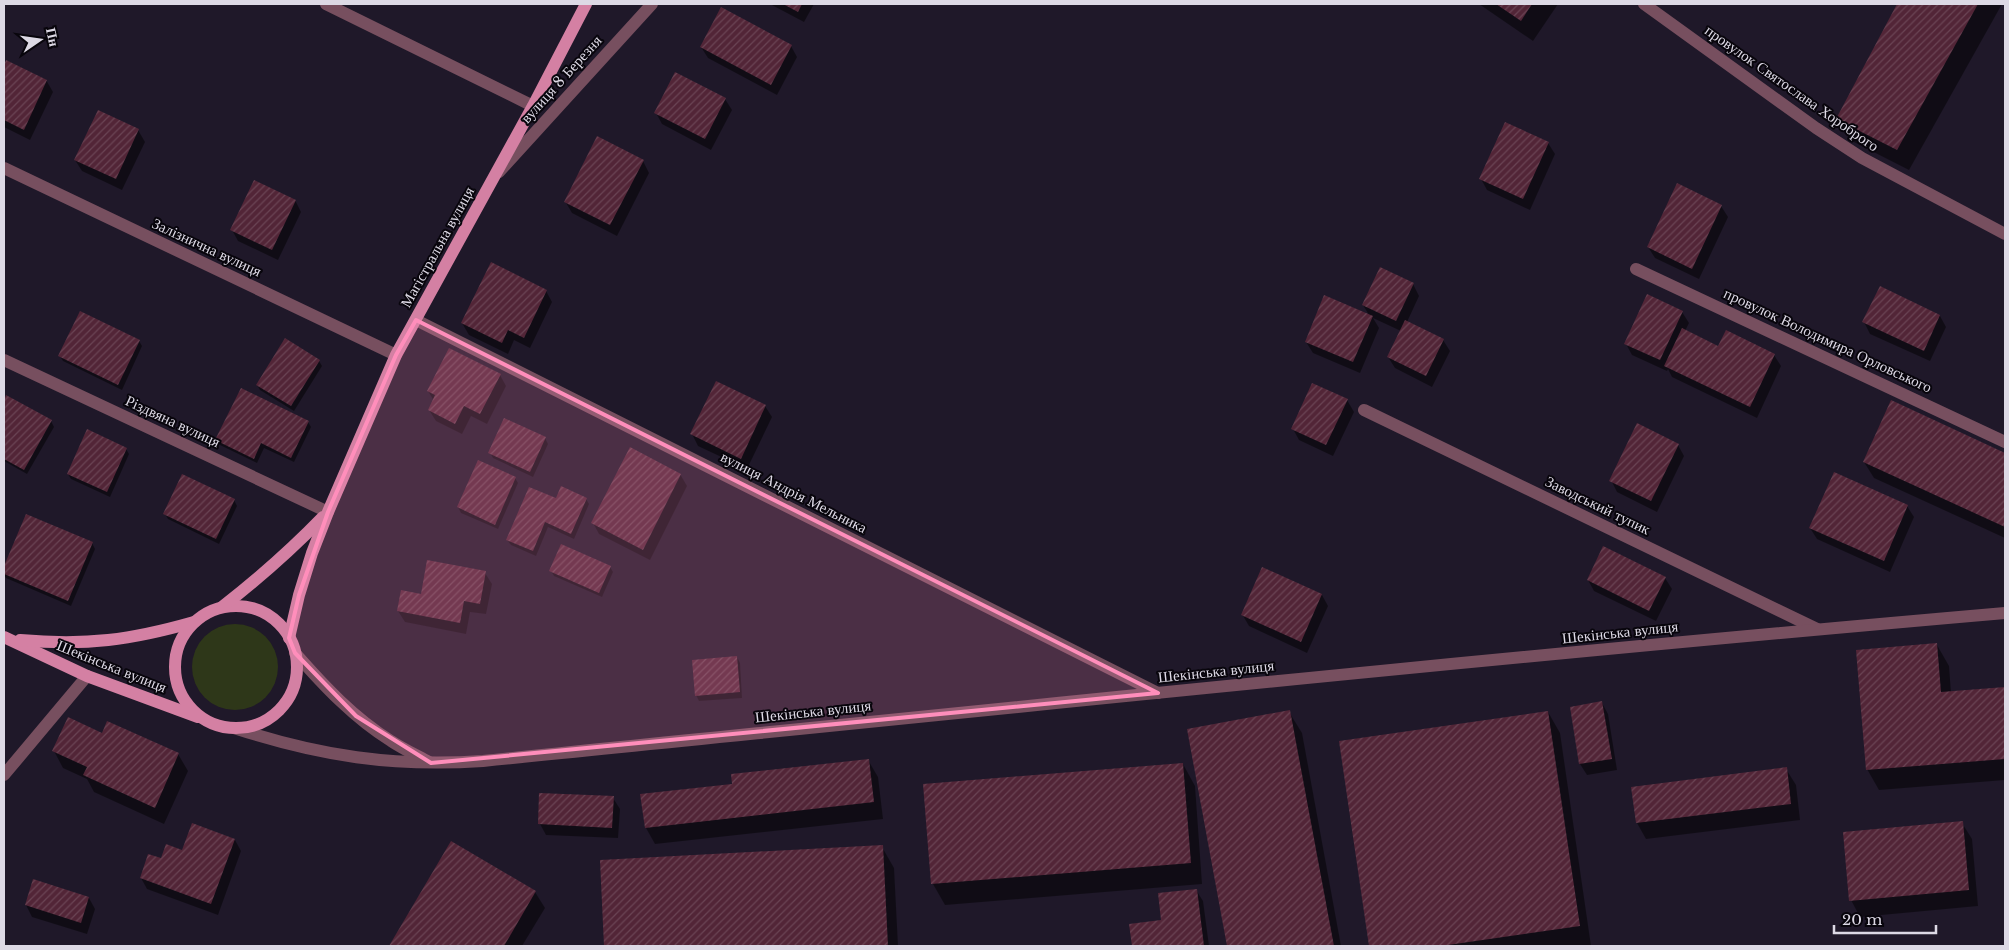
<svg xmlns="http://www.w3.org/2000/svg" width="2009" height="950" viewBox="0 0 2009 950" font-family="'Libre Baskerville',serif">
	<defs>
		<pattern id="building-hatch" width="6" height="6" patternUnits="userSpaceOnUse" patternTransform="scale(1.25)"><rect width="6" height="6" fill="#522537"/><path d="M-1 1l2-2M0 6l6-6M5 7l2-2" fill="none" stroke="#6a4454"/></pattern>
	</defs>
	<rect width="100%" height="100%" fill="#1f1829"/>
	<circle fill="#2e3719" cx="235" cy="667" r="43"/>
	<g fill="#0007">
		<polygon points="770,4 814,4 804,22"/>
		<polygon points="1479,4 1558,4 1533,41"/>
		<polygon points="1899,4 2002,4 1909,170 1850,140 1838,119"/>
		<polygon points="791,46 797,57 777,95 708,58 701,47"/>
		<polygon points="7,62 46,80 53,92 30,140 4,127 4,68"/>
		<polygon points="725,99 732,110 711,150 662,124 656,113"/>
		<polygon points="138,130 145,142 122,190 82,171 75,160"/>
		<polygon points="1548,143 1555,154 1530,210 1487,190 1481,179"/>
		<polygon points="643,161 649,173 617,236 572,213 565,201"/>
		<polygon points="295,200 301,212 278,260 238,241 232,230"/>
		<polygon points="1721,206 1728,217 1699,279 1655,258 1648,247"/>
		<polygon points="1413,284 1419,296 1407,322 1443,340 1450,351 1432,387 1395,368 1388,357 1401,331 1373,318 1379,328 1360,373 1313,353 1306,342 1369,315 1363,305"/>
		<polygon points="546,291 552,302 530,348 514,340 508,354 469,335 462,323"/>
		<polygon points="1682,312 1689,323 1685,331 1719,347 1774,355 1781,366 1757,418 1672,377 1668,369 1667,371 1632,355 1626,344"/>
		<polygon points="1940,316 1946,327 1930,361 1870,334 1864,322"/>
		<polygon points="139,341 142,346 122,390 63,361 60,356"/>
		<polygon points="319,361 322,366 294,411 260,390 257,385"/>
		<polygon points="500,375 506,386 487,424 471,416 462,434 436,421 429,410 434,401 428,391"/>
		<polygon points="7,397 51,421 54,427 27,474 4,461 4,402"/>
		<polygon points="1347,400 1354,412 1333,456 1299,440 1293,429"/>
		<polygon points="1892,402 2005,454 2005,538 1874,478 1864,462"/>
		<polygon points="765,406 772,417 747,469 698,446 692,434"/>
		<polygon points="308,422 311,427 294,462 264,448 257,463 220,445 216,440"/>
		<polygon points="545,438 548,444 533,477 493,458 490,453"/>
		<polygon points="1678,445 1684,456 1657,512 1617,492 1611,480"/>
		<polygon points="126,449 129,454 110,497 71,479 68,474"/>
		<polygon points="680,474 687,486 650,560 599,534 593,523"/>
		<polygon points="515,478 518,483 498,529 461,513 458,507"/>
		<polygon points="586,499 589,504 574,539 548,527 536,556 511,545 507,540 556,500"/>
		<polygon points="234,500 237,506 219,544 168,519 165,514"/>
		<polygon points="1907,506 1914,517 1890,572 1817,539 1810,528"/>
		<polygon points="27,515 92,543 95,549 71,606 6,578 4,575 4,569"/>
		<polygon points="610,567 613,572 602,597 554,576 551,571"/>
		<polygon points="485,573 492,584 486,614 470,612 466,634 405,622 398,611 422,595"/>
		<polygon points="1665,578 1672,589 1656,621 1594,591 1588,580"/>
		<polygon points="1322,595 1328,606 1307,653 1249,626 1242,614"/>
		<polygon points="1937,645 1949,666 1951,693 2005,688 2005,780 1879,790 1867,769"/>
		<polygon points="737,657 740,663 742,698 699,701 696,695"/>
		<polygon points="1602,703 1608,714 1617,770 1587,775 1580,764 1572,708"/>
		<polygon points="1289,712 1302,733 1341,946 1228,946 1189,730"/>
		<polygon points="1548,712 1560,733 1591,946 1371,946 1340,743"/>
		<polygon points="103,735 178,754 188,771 164,824 94,792 87,779 63,768 54,751"/>
		<polygon points="868,760 878,777 883,819 655,844 646,828 733,785"/>
		<polygon points="1183,764 1195,786 1202,884 945,905 933,884"/>
		<polygon points="1786,769 1796,785 1800,820 1646,839 1637,823"/>
		<polygon points="613,798 620,809 618,838 546,835 540,824"/>
		<polygon points="1962,823 1972,839 1978,906 1860,917 1851,900"/>
		<polygon points="235,840 241,851 218,915 147,889 141,878 162,860 183,851"/>
		<polygon points="451,843 535,892 545,908 522,946 391,946"/>
		<polygon points="882,847 894,868 898,946 606,946 601,861"/>
		<polygon points="1196,890 1203,901 1209,946 1133,946 1130,925 1163,921"/>
		<polygon points="89,898 95,909 87,934 32,917 26,905"/>
	</g>
	<g fill="url(#building-hatch)">
		<polygon points="783,4 802,4 798,12"/>
		<polygon points="1496,4 1532,4 1521,21"/>
		<polygon points="1897,4 1978,4 1897,150 1836,119"/>
		<polygon points="721,7 792,45 771,85 700,47"/>
		<polygon points="6,60 47,80 24,130 4,120 4,65"/>
		<polygon points="675,72 726,98 705,139 654,113"/>
		<polygon points="98,110 139,129 116,179 74,160"/>
		<polygon points="1505,122 1549,142 1523,199 1479,179"/>
		<polygon points="597,136 644,160 610,225 564,202"/>
		<polygon points="254,180 296,200 272,250 230,230"/>
		<polygon points="1677,183 1722,205 1692,269 1647,247"/>
		<polygon points="491,262 547,290 524,338 508,330 502,343 461,323"/>
		<polygon points="1380,267 1414,283 1396,321 1362,305"/>
		<polygon points="1880,286 1940,315 1924,351 1862,322"/>
		<polygon points="1647,294 1683,311 1660,360 1624,344"/>
		<polygon points="1324,295 1373,316 1353,362 1305,342"/>
		<polygon points="80,311 140,340 118,385 58,356"/>
		<polygon points="1405,320 1444,339 1426,376 1387,357"/>
		<polygon points="1682,328 1718,346 1726,330 1775,354 1750,407 1664,366"/>
		<polygon points="285,338 320,360 291,406 256,385"/>
		<polygon points="449,348 501,374 480,414 464,406 455,424 428,410 435,395 427,391"/>
		<polygon points="716,381 766,405 741,459 690,434"/>
		<polygon points="1312,383 1348,399 1326,445 1291,429"/>
		<polygon points="241,388 309,421 291,458 261,443 254,459 215,440"/>
		<polygon points="6,395 52,420 24,470 4,459 4,400"/>
		<polygon points="1891,400 2005,453 2005,527 1863,462"/>
		<polygon points="504,418 546,437 530,472 488,453"/>
		<polygon points="1637,423 1679,444 1651,501 1609,481"/>
		<polygon points="87,429 127,448 107,492 67,474"/>
		<polygon points="630,447 681,474 643,550 591,523"/>
		<polygon points="478,460 516,477 495,525 457,507"/>
		<polygon points="1834,472 1908,505 1884,561 1809,528"/>
		<polygon points="182,474 235,499 216,539 163,514"/>
		<polygon points="561,486 587,498 571,534 545,522 533,551 506,540 529,487 556,498"/>
		<polygon points="26,514 93,542 68,601 4,574 4,566"/>
		<polygon points="561,544 611,566 599,593 549,571"/>
		<polygon points="1603,546 1666,577 1649,611 1587,580"/>
		<polygon points="427,560 486,571 480,604 464,601 460,623 397,611 401,590 421,594"/>
		<polygon points="1262,567 1322,594 1301,642 1241,615"/>
		<polygon points="1937,643 1941,692 2005,687 2005,759 1866,770 1856,650"/>
		<polygon points="737,656 740,692 695,696 692,660"/>
		<polygon points="1602,701 1612,759 1579,764 1570,707"/>
		<polygon points="1290,710 1334,946 1227,946 1187,729"/>
		<polygon points="1548,711 1580,926 1441,946 1369,946 1339,741"/>
		<polygon points="68,717 102,733 107,721 179,753 155,808 83,775 87,767 52,751"/>
		<polygon points="869,759 874,802 645,828 640,794 732,784 731,774"/>
		<polygon points="1183,763 1191,863 931,884 923,784"/>
		<polygon points="1787,767 1791,804 1636,823 1631,787"/>
		<polygon points="539,793 614,796 612,828 538,824"/>
		<polygon points="1963,821 1969,890 1849,901 1843,832"/>
		<polygon points="192,823 235,839 211,904 140,878 148,854 161,858 166,844 182,850"/>
		<polygon points="451,841 536,891 504,946 389,946"/>
		<polygon points="883,845 888,946 604,946 600,860"/>
		<polygon points="33,879 89,897 81,923 25,905"/>
		<polygon points="1197,889 1204,946 1132,946 1129,924 1161,920 1158,893"/>
	</g>
	<g fill="none" stroke-linecap="round" stroke-linejoin="round">
		<g stroke="#774f5f" stroke-width="12">
			<polyline points="326,4 533,106"/>
			<polyline points="1644,4 1816,128 1862,158 2005,234"/>
			<polyline points="4,168 396,355"/>
			<polyline points="499,172 652,4"/>
			<polyline points="1636,269 2005,442"/>
			<polyline points="416,320 1158,693"/>
			<polyline points="4,360 328,512"/>
			<polyline points="1364,410 1817,629"/>
			<path d="M295 653C324 686 354 718 391 741 403 749 416 755 429 762"/>
			<path d="M234 728C320 756 392 767 483 761 990 710 1497 657 2005 613"/>
			<polyline points="4,775 87,676"/>
		</g>
		<g stroke="#d480a3" stroke-width="12">
			<circle cx="236" cy="667" r="61"/>
			<path d="M222 607C258 579 291 550 323 517"/>
			<polyline points="4,637 87,676 198,717"/>
			<polyline points="289,638 299,595 312,553 328,512 396,355 533,106 586,4"/>
			<path d="M20 640C86 646 131 640 194 622"/>
		</g>
	</g>
	<path fill="#ff8ebb" fill-opacity="0.2" stroke="#ff8ebb" stroke-width="4" stroke-linejoin="round" d="M416 320 1158 693 431 763 356 716 295 653 289 638 299 595 328 512 396 355Z"/>
	<g text-anchor="middle" dominant-baseline="central" stroke-width="4" stroke-linejoin="round" paint-order="stroke">
		<g font-size="15" fill="#ddd9e5" stroke="#08050c">
			<text transform="translate(561 79) rotate(-48)">вулиця 8 Березня</text>
			<text transform="translate(1792 88) rotate(35)">провулок Святослава Хороброго</text>
			<text transform="translate(207 247) rotate(25)">Залізнична вулиця</text>
			<text transform="translate(437 247) rotate(-61)">Магістральна вулиця</text>
			<text transform="translate(1828 340) rotate(25)">провулок Володимира Орловського</text>
			<text transform="translate(173 421) rotate(25)">Різдвяна вулиця</text>
			<text transform="translate(794 492) rotate(27)">вулиця Андрія Мельника</text>
			<text transform="translate(1598 505) rotate(26)">Заводський тупик</text>
			<text transform="translate(1620 632) rotate(-6)">Шекінська вулиця</text>
			<text transform="translate(112 666) rotate(22)">Шекінська вулиця</text>
			<text transform="translate(1216 671) rotate(-6)">Шекінська вулиця</text>
			<text transform="translate(813 711) rotate(-6)">Шекінська вулиця</text>
		</g>
	</g>
	<rect width="2009" height="950" fill="none" stroke="#ddd9e5" stroke-width="10"/>
	<g transform="translate(40 40) rotate(77)" stroke="#08050c" stroke-width="4" paint-order="stroke">
	<path d="M0-4L9 19L0 12L-9 19Z" fill="#ddd9e5"/>
	<text y="-8" font-size="14" font-weight="bold" text-anchor="middle" fill="#ddd9e5">Пн</text>
	</g>
	<path d="M1834 925v8h102v-8" fill="none" stroke="#ddd9e5" stroke-width="2.5"/>
	<text x="1842" y="925" font-size="15" fill="#ddd9e5" stroke="#08050c" stroke-width="4" paint-order="stroke">20 m</text>
</svg>
